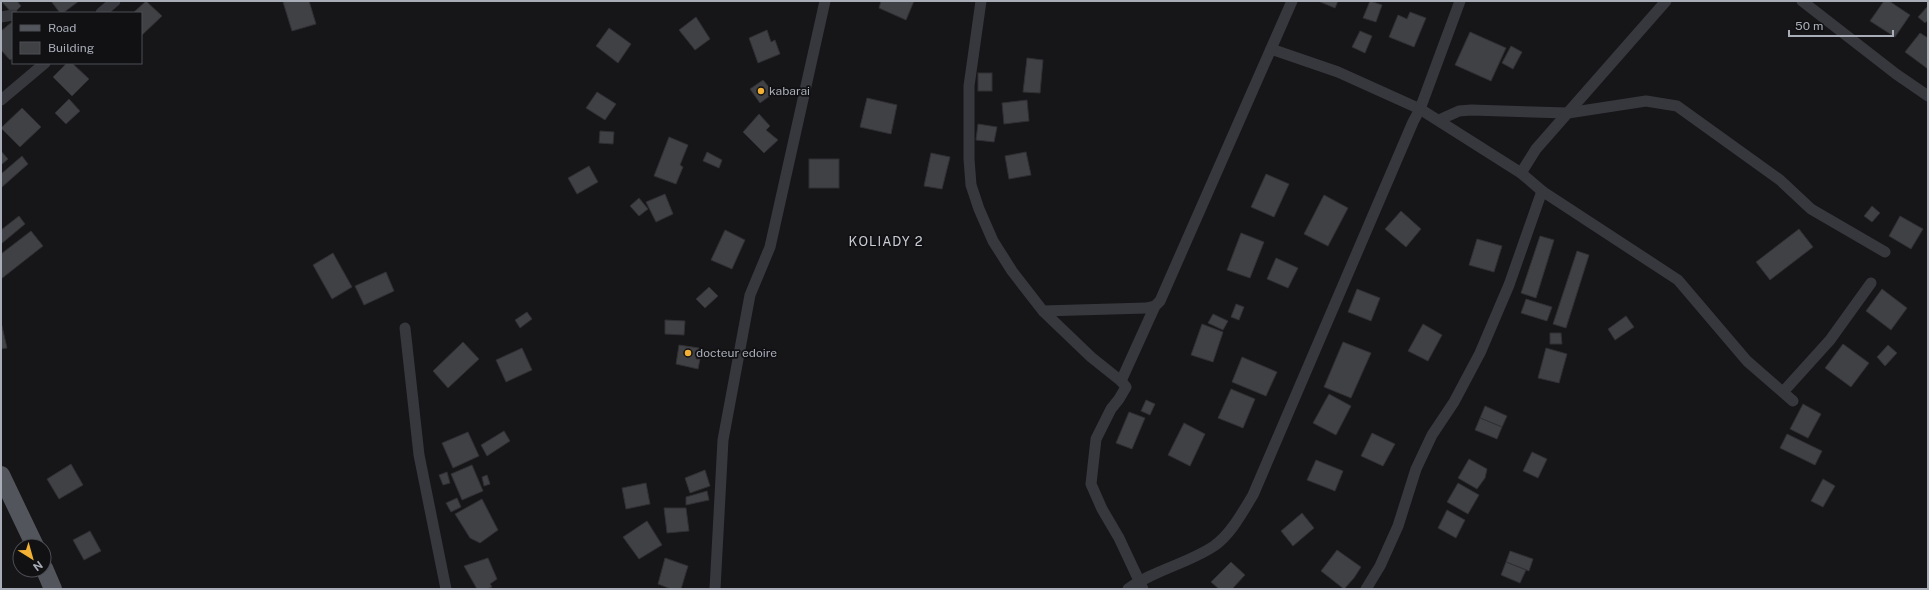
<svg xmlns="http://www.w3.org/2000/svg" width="1929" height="590" viewBox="0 0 1929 590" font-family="'Public Sans',sans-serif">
	<rect width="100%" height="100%" fill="#161618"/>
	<g fill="#404145" stroke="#303034">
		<polygon points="1,1 17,1 21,6 13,14"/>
		<polygon points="51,1 79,1 63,13 60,13"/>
		<polygon points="146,1 162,16 141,36 141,13 133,13"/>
		<polygon points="287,1 309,1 316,24 292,31 283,2"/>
		<polygon points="881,1 914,1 906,20 879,8"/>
		<polygon points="1318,1 1338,1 1335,8"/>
		<polygon points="1370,1 1382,5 1376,22 1363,18"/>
		<polygon points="1884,1 1889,1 1910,15 1895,37 1870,21"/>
		<polygon points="1928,6 1928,20 1925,23 1918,17"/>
		<polygon points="1410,12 1426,18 1414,47 1389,37 1398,15 1407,19"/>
		<polygon points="696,17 710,39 695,50 679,30"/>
		<polygon points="12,22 13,58 10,60 1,50 1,31"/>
		<polygon points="609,28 631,44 618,63 596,46"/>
		<polygon points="767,30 771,42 775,40 780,54 758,63 749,38"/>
		<polygon points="1360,31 1372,36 1365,53 1352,47"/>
		<polygon points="1470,32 1506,48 1491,81 1455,65"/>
		<polygon points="1920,33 1928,38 1928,69 1905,52"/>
		<polygon points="1511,46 1522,52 1513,69 1502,63"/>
		<polygon points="1027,58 1043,60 1040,93 1023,92"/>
		<polygon points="67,63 72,63 89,79 72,96 53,77"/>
		<rect x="978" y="73" width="14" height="18"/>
		<polygon points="763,80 774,93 760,103 750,89"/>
		<polygon points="597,92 616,104 605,120 586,108"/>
		<polygon points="867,98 897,105 891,134 860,127"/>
		<polygon points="69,99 80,111 66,124 55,113"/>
		<polygon points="1027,100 1029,121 1004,124 1002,103"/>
		<polygon points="22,108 41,127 20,147 1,128"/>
		<polygon points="759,114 770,126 766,130 778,140 764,153 743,132"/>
		<polygon points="978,124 997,127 994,142 976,140"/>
		<polygon points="600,131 614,132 613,144 599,143"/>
		<polygon points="669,137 688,145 680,165 683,167 676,184 654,176"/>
		<polygon points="1,151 8,159 1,165"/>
		<polygon points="707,152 722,160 719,168 703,161"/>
		<polygon points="1026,152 1031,175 1009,179 1005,156"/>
		<polygon points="931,153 950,157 942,189 924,186"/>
		<polygon points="22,156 28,164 2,187 1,174"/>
		<rect x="809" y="159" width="30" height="29"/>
		<polygon points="589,166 598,182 577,194 568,178"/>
		<polygon points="1266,174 1289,184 1274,217 1251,207"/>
		<polygon points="665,194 673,214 656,222 646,202"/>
		<polygon points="1324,195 1348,208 1328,246 1304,234"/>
		<polygon points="639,198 648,209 639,216 630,206"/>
		<polygon points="1872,206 1880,213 1872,222 1864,216"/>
		<polygon points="1401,211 1421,229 1406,247 1385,229"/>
		<polygon points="19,216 25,224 1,244 1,230"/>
		<polygon points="1900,216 1923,229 1911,249 1889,236"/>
		<polygon points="1799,229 1813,247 1770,280 1756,262"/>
		<polygon points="725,230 745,240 732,269 711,260"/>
		<polygon points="31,231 43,246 1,279 1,254"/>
		<polygon points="1241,233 1264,242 1250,278 1227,270"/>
		<polygon points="1540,236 1554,240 1536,298 1521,293"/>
		<polygon points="1477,239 1502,246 1494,272 1469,265"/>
		<polygon points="1577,251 1589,255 1566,328 1553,324"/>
		<polygon points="333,253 352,287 332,299 313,265"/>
		<polygon points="1276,258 1298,268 1288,288 1267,279"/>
		<polygon points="386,272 394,291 364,305 355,286"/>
		<polygon points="709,287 718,296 705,308 696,299"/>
		<polygon points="1357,289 1380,298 1371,321 1348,312"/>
		<polygon points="1882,289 1907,308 1891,330 1866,311"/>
		<polygon points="1526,299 1552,307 1547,321 1521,313"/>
		<polygon points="1236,304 1244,307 1239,320 1231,317"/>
		<polygon points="527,312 532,319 520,328 515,320"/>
		<polygon points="1213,314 1228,321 1223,330 1208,323"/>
		<polygon points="1626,316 1634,327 1615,340 1608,329"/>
		<polygon points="665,320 685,321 684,335 665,334"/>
		<polygon points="1,322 7,348 1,349"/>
		<polygon points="1202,324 1223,332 1213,362 1191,355"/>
		<polygon points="1423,324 1442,335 1428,361 1408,351"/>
		<polygon points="1550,333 1561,333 1562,344 1550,344"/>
		<polygon points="463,342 479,359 448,388 433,371"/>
		<polygon points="1343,342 1371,353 1351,398 1324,387"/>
		<polygon points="1843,344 1869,363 1851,387 1825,368"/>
		<polygon points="679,345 699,348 696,359 700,359 698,369 676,364"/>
		<polygon points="1888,345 1897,353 1885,366 1877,357"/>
		<polygon points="522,348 532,370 506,382 496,360"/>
		<polygon points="1546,348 1567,354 1559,383 1538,378"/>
		<polygon points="1242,357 1277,372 1266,396 1232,382"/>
		<polygon points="1231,389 1255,399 1243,428 1218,418"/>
		<polygon points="1329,394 1351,406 1336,435 1313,423"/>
		<polygon points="1146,400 1155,404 1150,415 1141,411"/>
		<polygon points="1803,404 1821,414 1808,438 1790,429"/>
		<polygon points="1485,406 1507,416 1502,427 1480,418"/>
		<polygon points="1129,412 1145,418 1132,449 1116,443"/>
		<polygon points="1480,418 1502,427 1497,439 1475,430"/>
		<polygon points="1184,423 1205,434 1190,466 1168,455"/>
		<polygon points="504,431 510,441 487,456 481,445"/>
		<polygon points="468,432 479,456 453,468 442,443"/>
		<polygon points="1372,433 1395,444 1383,466 1361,456"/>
		<polygon points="1787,434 1822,451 1815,465 1780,448"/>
		<polygon points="1532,452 1547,459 1538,478 1523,471"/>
		<polygon points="1469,459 1487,469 1485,478 1477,489 1458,478"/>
		<polygon points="1316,460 1343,471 1335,491 1307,480"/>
		<polygon points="71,464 83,485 59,499 47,479"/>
		<polygon points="472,465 483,491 462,500 451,474"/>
		<polygon points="705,470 710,486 690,493 685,478"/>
		<polygon points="447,472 450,483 443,485 439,475"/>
		<polygon points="487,475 490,484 484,486 482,477"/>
		<polygon points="1823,479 1835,486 1823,507 1811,501"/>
		<polygon points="646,483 650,504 626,509 622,488"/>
		<polygon points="1458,483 1479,495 1468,514 1447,502"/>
		<polygon points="707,491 709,500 686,505 686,497"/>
		<polygon points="457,498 461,507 451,512 446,503"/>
		<polygon points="482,499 498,530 480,543 470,538 455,514"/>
		<polygon points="664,508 686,508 689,531 667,533"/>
		<polygon points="1447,510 1465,520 1456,538 1438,528"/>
		<polygon points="1302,513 1314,528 1293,546 1281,531"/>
		<polygon points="647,521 662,545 639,559 623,537"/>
		<polygon points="90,531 101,551 84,560 73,540"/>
		<polygon points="1337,550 1361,567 1354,578 1344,589 1321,571"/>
		<polygon points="1510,551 1533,559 1529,571 1506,562"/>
		<polygon points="488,558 497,579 490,584 492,587 487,589 477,589 464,566"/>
		<polygon points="665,558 688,566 681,589 671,589 658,584"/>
		<polygon points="1231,562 1245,575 1232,589 1219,589 1211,582"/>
		<polygon points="1506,562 1526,570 1520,583 1501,575"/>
	</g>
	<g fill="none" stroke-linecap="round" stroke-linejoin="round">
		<g stroke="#37383d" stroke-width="11">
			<polyline points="981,1 969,86 969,159 971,185 979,209 993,241 1012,271 1043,311 1091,357 1121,381 1126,387 1119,399 1111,409 1096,439 1091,484 1102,509 1119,538 1143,589"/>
			<polyline points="1802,1 1896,74 1928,96"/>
			<polyline points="101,13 115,1"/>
			<polyline points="1,17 13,15"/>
			<polyline points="1271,49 1338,72 1420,109 1521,173 1542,191 1678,280 1747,361 1793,401"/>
			<polyline points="1,100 45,63"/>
			<polyline points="1439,120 1459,111 1471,110 1568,113 1646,101 1677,106 1780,180 1811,209 1885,252"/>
			<polyline points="1521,173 1536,149 1666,1"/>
			<polyline points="1043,311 1146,308 1155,306 1160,301 1292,1"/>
			<polyline points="405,328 419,455 446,589"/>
			<polyline points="1121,381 1155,306"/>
			<polyline points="1783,392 1830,340 1871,283"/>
			<polyline points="715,589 723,440 750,295 770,247 825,1"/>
			<path d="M1128 589C1154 570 1187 564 1214 546 1231 534 1242 513 1253 495L1413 122 1420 109 1460 1"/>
			<polyline points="1366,589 1380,566 1398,526 1416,469 1432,435 1454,402 1480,353 1509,285 1542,191"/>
		</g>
		<g stroke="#53555c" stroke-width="18">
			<polyline points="1,475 35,546"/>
			<polyline points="44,568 53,589"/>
		</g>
	</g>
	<g fill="#f2b134" stroke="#111113" stroke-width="1.5">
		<circle cx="761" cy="91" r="4"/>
		<circle cx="688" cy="353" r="4"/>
	</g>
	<g text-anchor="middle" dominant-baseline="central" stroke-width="3.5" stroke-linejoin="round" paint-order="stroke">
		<g font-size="12" fill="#a8adb8" stroke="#111113" text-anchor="start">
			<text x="769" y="91">kabarai</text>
			<text x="696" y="353">docteur edoire</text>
		</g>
		<g font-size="13" letter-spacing="1" fill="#c9ccd4" stroke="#111113">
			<text x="886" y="241">KOLIADY 2</text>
		</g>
	</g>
	<rect width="1929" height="590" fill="none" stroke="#a8adb8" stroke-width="4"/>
	<rect x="12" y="12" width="130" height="52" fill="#111113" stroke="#4d4f55"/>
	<rect x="20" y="25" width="20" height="6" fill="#53555c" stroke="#4d4f55"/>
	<text x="48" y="32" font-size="12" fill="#a8adb8">Road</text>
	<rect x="20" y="42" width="20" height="12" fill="#404145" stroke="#4d4f55"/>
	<text x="48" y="52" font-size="12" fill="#a8adb8">Building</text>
	<g transform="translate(32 558) rotate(143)"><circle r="19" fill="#111113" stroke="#4d4f55"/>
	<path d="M0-3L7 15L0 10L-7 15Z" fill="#f2b134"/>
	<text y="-6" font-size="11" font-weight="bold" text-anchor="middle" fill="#a8adb8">N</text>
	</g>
	<path d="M1789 30v6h104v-6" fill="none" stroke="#a8adb8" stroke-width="2"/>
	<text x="1795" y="30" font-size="12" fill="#a8adb8" stroke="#111113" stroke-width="3" paint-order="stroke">50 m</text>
</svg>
